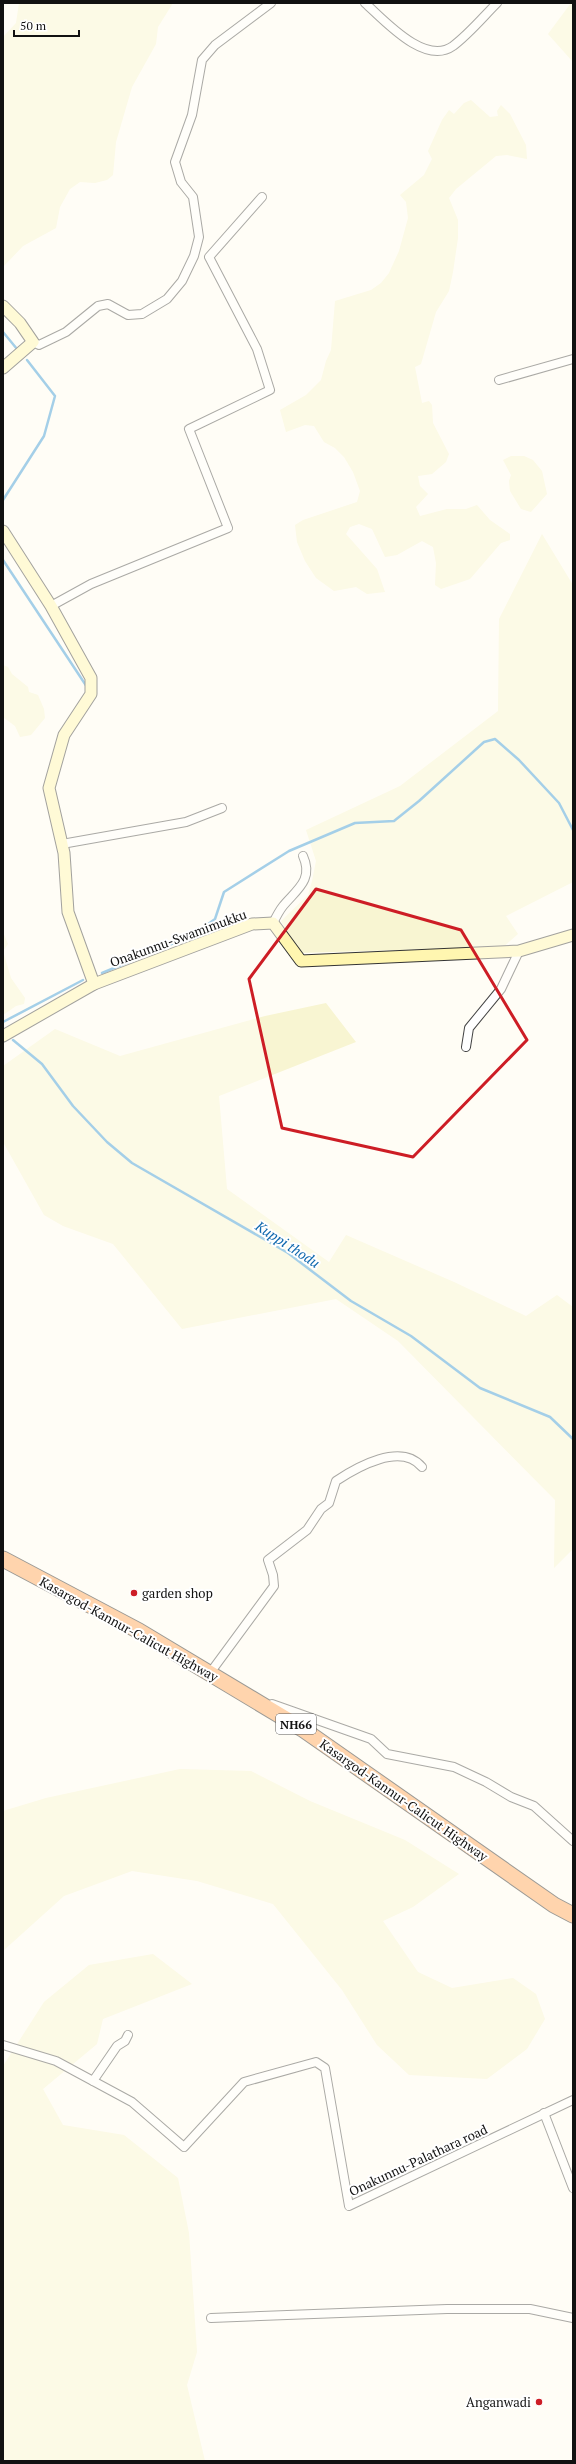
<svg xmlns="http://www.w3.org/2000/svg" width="576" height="2464" viewBox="0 0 576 2464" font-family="'PT Serif',serif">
	<rect width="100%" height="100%" fill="#fffdf5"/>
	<g fill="#f8f5d2">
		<polygon points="19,3 173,3 158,27 156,44 132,87 116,142 113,175 107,180 95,183 80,182 70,189 60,207 56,228 23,246 3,267 3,37 16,23"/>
		<polygon points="571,3 573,3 573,62 548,34"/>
		<polygon points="471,100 490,117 498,116 497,111 501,105 510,114 526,145 527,159 507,155 496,156 456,189 449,198 458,220 458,238 453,272 449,291 436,312 421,364 415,367 422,403 429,401 432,405 433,423 449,454 446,462 432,474 418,476 420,486 428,494 416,507 420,516 447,509 466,509 477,505 490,520 510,534 510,540 501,543 470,579 441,589 435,585 436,563 433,547 422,541 397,555 385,557 372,529 359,524 350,527 346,534 377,569 385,592 367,594 356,587 334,591 316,578 305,561 297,542 295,525 303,520 357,502 360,491 353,472 344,457 335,448 324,442 314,426 305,425 286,432 280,410 306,395 321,380 326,361 331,350 335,301 371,290 381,283 389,273 399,251 408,218 406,202 400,195 424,175 432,159 428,151 442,120 449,110 454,114 464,103"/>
		<polygon points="511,456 524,456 533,460 542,471 547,494 531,512 521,509 510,491 509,481 511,475 503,460"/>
		<polygon points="542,534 573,585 573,882 506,916 518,934 503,947 299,953 281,921 308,895 312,881 316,861 306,830 400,786 498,711 499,619"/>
		<polygon points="3,665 8,667 12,674 28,687 29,692 38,695 44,709 45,718 31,735 20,737 15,726 3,717"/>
		<polygon points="3,932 8,944 3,951 11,978 25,998 24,1004 16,1006 3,1015"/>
		<polygon points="326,1003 356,1042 219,1096 227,1189 329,1262 346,1235 454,1282 526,1316 557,1295 573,1307 573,1549 554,1568 555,1500 398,1341 336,1299 182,1329 113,1244 63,1226 44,1215 3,1142 3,1066 55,1029 120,1056 265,1016"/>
		<polygon points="180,1769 251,1771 310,1801 405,1840 459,1874 413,1907 383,1921 418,1972 452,1988 513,1978 536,1994 545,2019 527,2049 487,2079 409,2075 377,2045 342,1990 273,1904 197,1881 132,1871 64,1896 3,1951 3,1811 46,1798"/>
		<polygon points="153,1954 192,1984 103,2019 97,2044 43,2089 63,2125 124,2135 178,2178 189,2233 197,2352 187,2385 205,2461 3,2461 3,2066 44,2002 89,1965"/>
	</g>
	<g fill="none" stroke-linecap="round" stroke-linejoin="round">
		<g stroke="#3797d7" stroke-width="2.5">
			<polyline points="3,332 17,349"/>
			<polyline points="3,500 44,436 55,396 27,360"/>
			<polyline points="3,560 87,687"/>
			<polyline points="102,973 193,935 215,919 224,892 289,851 355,823 394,821 419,801 484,742 495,739 519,760 559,803 573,830"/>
			<polyline points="3,1022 83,980"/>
			<polyline points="13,1040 42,1064 73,1106 107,1142 132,1163 288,1253 351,1301 411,1336 480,1388 550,1417 573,1439"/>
		</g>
		<g stroke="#444" stroke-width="10">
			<g id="street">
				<path d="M365 3C385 21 425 66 453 46 469 34 483 17 497 3"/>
				<polyline points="33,342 39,345 66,332 98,306 108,304 128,315 142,314 167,299 182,281 194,256 199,237 193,197 181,182 175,162 192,115 202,60 215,45 271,3"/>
				<polyline points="499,380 573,359"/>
				<polyline points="51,606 91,584 228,528 189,429 270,390 257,349 209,257 262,197"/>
				<polyline points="62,844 186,822 222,808"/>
				<path d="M273 923C276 917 279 911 283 906 296 890 314 880 303 856"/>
				<polyline points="466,1047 469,1028 501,989 519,951"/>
				<path d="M210 1673 274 1586 273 1575 268 1560 307 1530 321 1509 329 1503 336 1481C357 1467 401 1442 422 1467"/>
				<polyline points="272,1704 371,1739 387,1754 454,1767 486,1782 511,1797 534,1806 573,1841"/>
				<polyline points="3,2045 56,2061 132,2102 184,2147 244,2082 316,2062 325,2068 349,2206 573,2100"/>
				<polyline points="93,2081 117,2046 125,2041 128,2035"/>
				<polyline points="544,2113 573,2188"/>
				<polyline points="211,2318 447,2309 530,2309 573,2318"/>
			</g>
		</g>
		<g stroke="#333" stroke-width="13">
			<g id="secondary">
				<polyline points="3,306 20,323 33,342 3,368"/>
				<polyline points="3,531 51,606 91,678 91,694 64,735 49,788 64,853 68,912 94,984"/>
				<polyline points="3,1036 94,984 252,924 273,923 301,961 519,951 573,935"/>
			</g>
		</g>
		<g stroke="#222" stroke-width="17">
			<polyline id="highway" points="3,1559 139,1631 304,1730 554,1905 573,1915"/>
		</g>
		<use href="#street" stroke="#fff" stroke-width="8"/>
		<use href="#secondary" stroke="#fff6b0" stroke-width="11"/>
		<use href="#highway" stroke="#fea254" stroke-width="15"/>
	</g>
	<path d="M0 0H576V2464H0ZM316 889 461 930 527 1040 413 1157 282 1128 249 979Z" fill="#fffdf5" fill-opacity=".55" fill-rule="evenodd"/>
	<path fill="none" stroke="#cd1d25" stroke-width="3" stroke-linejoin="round" d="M316 889 461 930 527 1040 413 1157 282 1128 249 979Z"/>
	<g fill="#cd1d25" stroke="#fff" stroke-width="1.5">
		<circle cx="134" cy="1593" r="4"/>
		<circle cx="539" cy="2402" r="4"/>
	</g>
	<g text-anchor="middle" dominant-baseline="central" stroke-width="4" stroke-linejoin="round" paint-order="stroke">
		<rect fill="#fff" stroke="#585858" stroke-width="1" x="276" y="1714" width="40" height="20" rx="3"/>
		<g font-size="12" font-weight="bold" fill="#111">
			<text x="296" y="1724">NH66</text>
		</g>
		<g font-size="13" fill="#111" stroke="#fff">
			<text transform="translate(178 938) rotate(-20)">Onakunnu-Swamimukku</text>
			<text transform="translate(129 1629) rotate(29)">Kasargod-Kannur-Calicut Highway</text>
			<text transform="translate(404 1800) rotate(35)">Kasargod-Kannur-Calicut Highway</text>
			<text transform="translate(418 2160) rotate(-25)">Onakunnu-Palathara road</text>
		</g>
		<g font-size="13" fill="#111" stroke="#fff" text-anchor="start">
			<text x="142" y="1593">garden shop</text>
			<text x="531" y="2402" text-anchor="end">Anganwadi</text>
		</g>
		<g font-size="14" font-style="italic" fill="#0f68ae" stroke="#fff">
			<text transform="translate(288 1244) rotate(33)">Kuppi thodu</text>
		</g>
	</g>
	<rect width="576" height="2464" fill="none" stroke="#111111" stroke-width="8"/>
	<path d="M14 30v6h65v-6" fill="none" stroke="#111111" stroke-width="2"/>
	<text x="20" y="30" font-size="12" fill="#111111" stroke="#ffffff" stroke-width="3" paint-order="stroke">50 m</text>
</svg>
